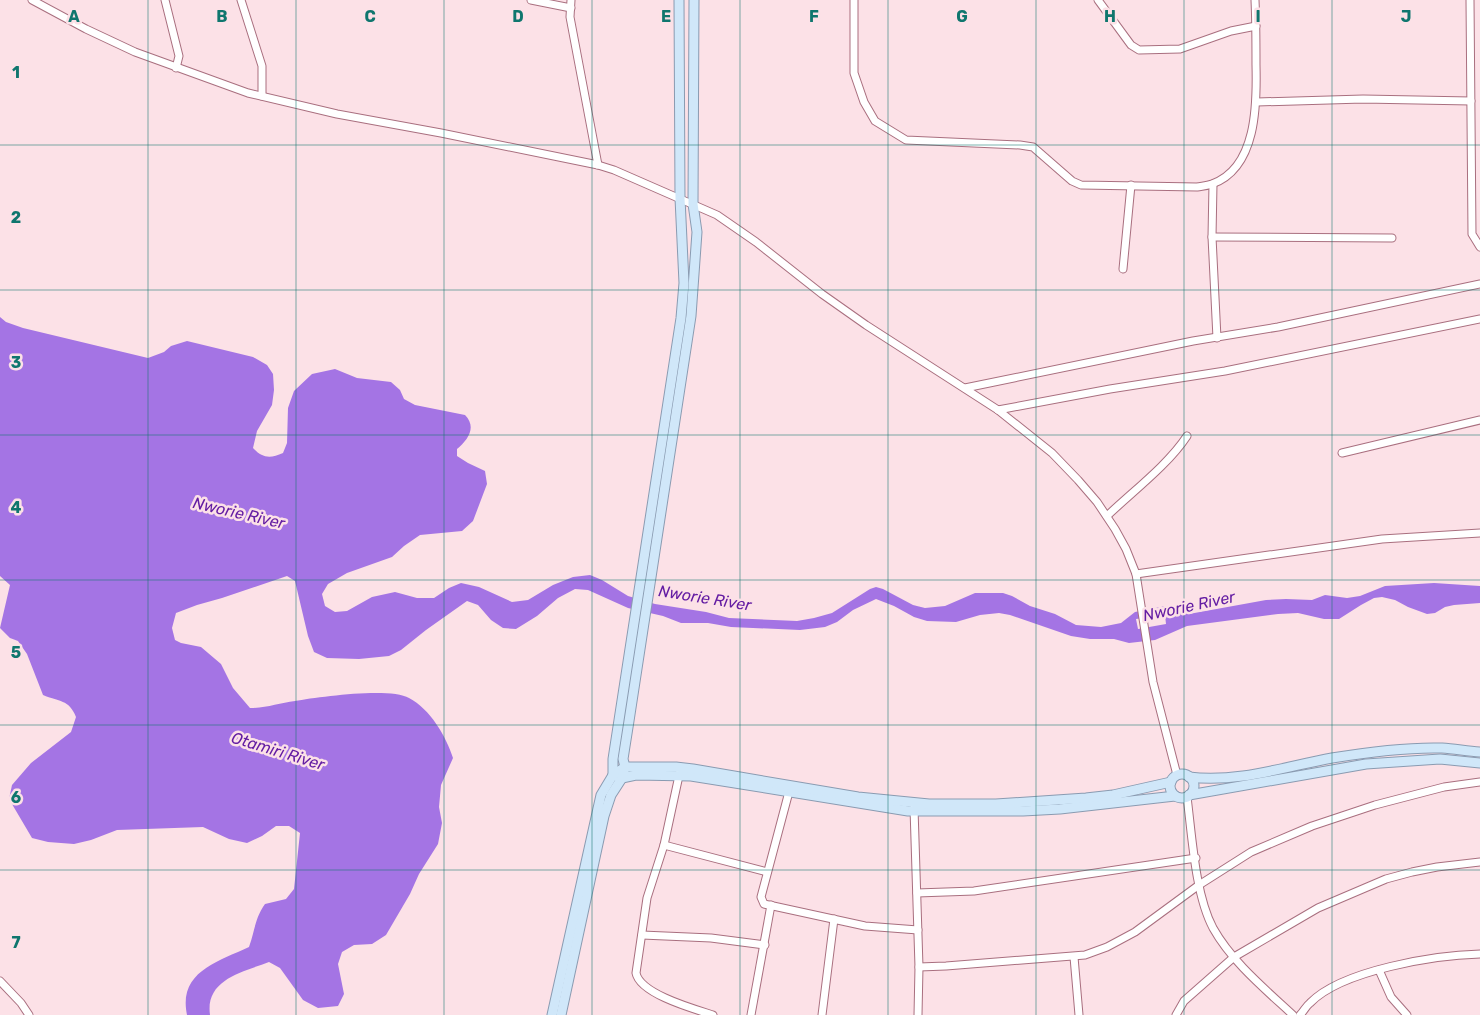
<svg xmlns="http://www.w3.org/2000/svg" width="1480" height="1015" viewBox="0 0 1480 1015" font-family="Rubik,sans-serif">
	<rect width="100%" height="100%" fill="#fce1e7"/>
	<path fill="#a474e4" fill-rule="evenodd" d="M0 317 6 322 23 328 148 358 164 352 171 346 187 341 253 357 267 365 273 374 274 390 272 405 257 431 253 448C262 458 270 459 283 453L287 443 288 408 294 391 312 374 335 369 357 378 391 382 400 390 404 399 415 405 465 415C477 427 468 440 457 449V456L468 463 485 471 487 484 473 521 462 531 420 535 404 546 392 557 347 573 328 584 322 594 325 606 335 612 347 611 372 597 395 592 417 598H434L449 588 461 583 479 587 512 602 528 600 553 585 573 577 590 575 602 580 628 596 655 604 706 612 729 618 797 621 814 618 832 613 870 589 876 587 883 589 913 605 925 608 945 606 975 593H1003L1012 596 1030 606 1055 614 1076 625 1101 627 1121 623 1135 612 1166 606 1189 614 1266 600 1286 599 1312 600 1325 595 1347 598 1360 596 1385 586 1434 583 1480 586V603L1454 605 1445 607 1435 613 1427 614 1408 607 1395 600 1382 597 1374 598 1361 605 1339 619H1324L1298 613 1278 614 1187 626 1155 640 1129 643 1114 639H1090L1071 636 1010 615 999 613 980 615 956 622 927 621 914 617 894 606 876 599 853 610 837 622 825 627 800 630 731 627 708 623H681L663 616 628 608 588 590 575 589 558 598 537 616 516 629 503 628 491 620 478 605 467 601 426 630 401 650 389 656 359 659 327 658 314 652 308 636 295 581 287 576 222 598 197 605 176 613 172 628 175 640 181 643 201 647 221 664 233 688 250 708C266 708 280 703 295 701 318 697 390 687 409 698 430 709 446 736 453 758L441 785 439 807 442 823 438 844 419 874 410 894 386 935 372 944 354 945 342 952 338 964 344 994 338 1006 318 1008 303 1000 280 968 269 962C243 972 205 979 210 1015H187C178 972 217 962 249 947 255 930 255 918 265 904L286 899 294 889 300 833 289 826H276L262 836 247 843 229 839 203 827 117 830 91 840 74 844 48 842 32 838 9 799 12 785 31 763 71 732 76 717C69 699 59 702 43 695L27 654 18 641 10 638 0 628 10 585 0 576ZM1165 615 1166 624 1138 629 1136 619Z"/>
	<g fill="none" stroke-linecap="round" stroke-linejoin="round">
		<g stroke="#a96f7f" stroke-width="9">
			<g id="minor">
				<polyline points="32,0 86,29 135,52 248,93 337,114 441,133 598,165 614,170 717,215 756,242 822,294 866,325 998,410 1052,453 1078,480 1097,502 1115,529 1126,549 1136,574 1153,682 1177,775"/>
				<polyline points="165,0 179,56 176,68"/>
				<polyline points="241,0 262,66 262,96"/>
				<polyline points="531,0 571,8"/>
				<polyline points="571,0 570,17 598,165"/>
				<path d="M854 0V73L864 102 875 121 906 140 1020 145 1033 147 1072 181 1081 185 1197 187C1202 186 1207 186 1212 184 1257 168 1257 104 1256 65 1256 44 1256 22 1255 0"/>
				<polyline points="1098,0 1131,45 1139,50 1180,49 1231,31 1256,26"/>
				<polyline points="1470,0 1472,234 1480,247"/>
				<polyline points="1257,102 1363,99 1471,101"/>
				<polyline points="1213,184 1212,237 1217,338"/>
				<polyline points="1212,237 1392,238"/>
				<polyline points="1123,269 1131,185"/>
				<polyline points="965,388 1193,341 1278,327 1480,284"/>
				<polyline points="998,410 1110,389 1225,371 1480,319"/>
				<polyline points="1342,453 1480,420"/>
				<path d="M1107 516C1132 492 1168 465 1187 436"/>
				<polyline points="1136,574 1382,539 1480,533"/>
				<path d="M680 771 664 845 647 898 636 973C640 994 694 1009 713 1015"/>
				<polyline points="790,788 761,897 764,904 865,926 918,930"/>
				<path d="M1187 797C1192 835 1195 894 1213 928 1232 962 1265 989 1293 1015"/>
				<polyline points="914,808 919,967 918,1015"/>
				<polyline points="664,845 767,872"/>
				<polyline points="917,893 974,891 1196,858"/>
				<polyline points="642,935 711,938 765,945"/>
				<polyline points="1074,957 1079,1015"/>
				<polyline points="919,967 946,966 1085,955 1107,947 1135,932 1199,885 1251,852 1312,826 1375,805 1444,787 1480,782"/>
				<polyline points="1379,970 1391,997 1407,1015"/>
				<polyline points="0,981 21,1003 29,1015"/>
				<polyline points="751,1015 771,905"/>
				<polyline points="822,1015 834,919"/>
				<polyline points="1176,1015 1184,1001 1234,957 1318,908 1386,879 1412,872 1437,867 1480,862"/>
				<path d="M1300 1015C1304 1011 1306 1006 1310 1003 1342 970 1436 955 1480 954"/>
			</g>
		</g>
		<g stroke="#8a9bb1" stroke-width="11">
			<g id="major">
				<circle cx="1182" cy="786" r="12"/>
				<polyline points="613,775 613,759 681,318 684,283 680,198 679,0"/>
				<polyline points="618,777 622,778 636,775 691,776 908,811 1023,811 1060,809 1175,796"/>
				<path d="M1189 777C1237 783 1284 767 1332 758 1368 752 1406 747 1442 748 1455 749 1467 751 1480 752"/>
				<polyline points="1189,795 1366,764 1440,759 1480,763"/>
				<polyline points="552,1015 601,795 613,775 625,767 676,767 693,769 858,797 929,804 996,804 1086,798 1113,795 1171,782"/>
				<polyline points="561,1015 604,816 611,795 622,778 625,767 623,759 629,721 691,316 697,232 693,204 694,0"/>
			</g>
		</g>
		<use href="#minor" stroke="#fff" stroke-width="7"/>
		<use href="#major" stroke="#d0e7f9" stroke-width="9"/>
	</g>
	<path fill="none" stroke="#0f766e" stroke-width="1" stroke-opacity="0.55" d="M148 0V1015M296 0V1015M444 0V1015M592 0V1015M740 0V1015M888 0V1015M1036 0V1015M1184 0V1015M1332 0V1015M0 145H1480M0 290H1480M0 435H1480M0 580H1480M0 725H1480M0 870H1480"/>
	<g text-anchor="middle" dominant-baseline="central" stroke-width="5" stroke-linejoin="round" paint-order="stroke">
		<g font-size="16" font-style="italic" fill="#641da3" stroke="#fce1e7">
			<text transform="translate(239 513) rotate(13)">Nworie River</text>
			<text transform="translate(705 598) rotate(9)">Nworie River</text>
			<text transform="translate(1189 606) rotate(-12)">Nworie River</text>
			<text transform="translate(278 751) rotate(17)">Otamiri River</text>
		</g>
	</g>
	<g font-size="16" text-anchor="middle" font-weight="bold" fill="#0f766e" stroke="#fce1e7" stroke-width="5" stroke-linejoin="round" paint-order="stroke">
		<text x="74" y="22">A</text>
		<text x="222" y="22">B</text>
		<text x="370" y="22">C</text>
		<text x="518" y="22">D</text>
		<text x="666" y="22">E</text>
		<text x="814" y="22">F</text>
		<text x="962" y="22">G</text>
		<text x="1110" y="22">H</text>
		<text x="1258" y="22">I</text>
		<text x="1406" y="22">J</text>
		<text x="16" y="78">1</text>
		<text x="16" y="223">2</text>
		<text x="16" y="368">3</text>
		<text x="16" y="513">4</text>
		<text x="16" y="658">5</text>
		<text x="16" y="803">6</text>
		<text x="16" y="948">7</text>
	</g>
</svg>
